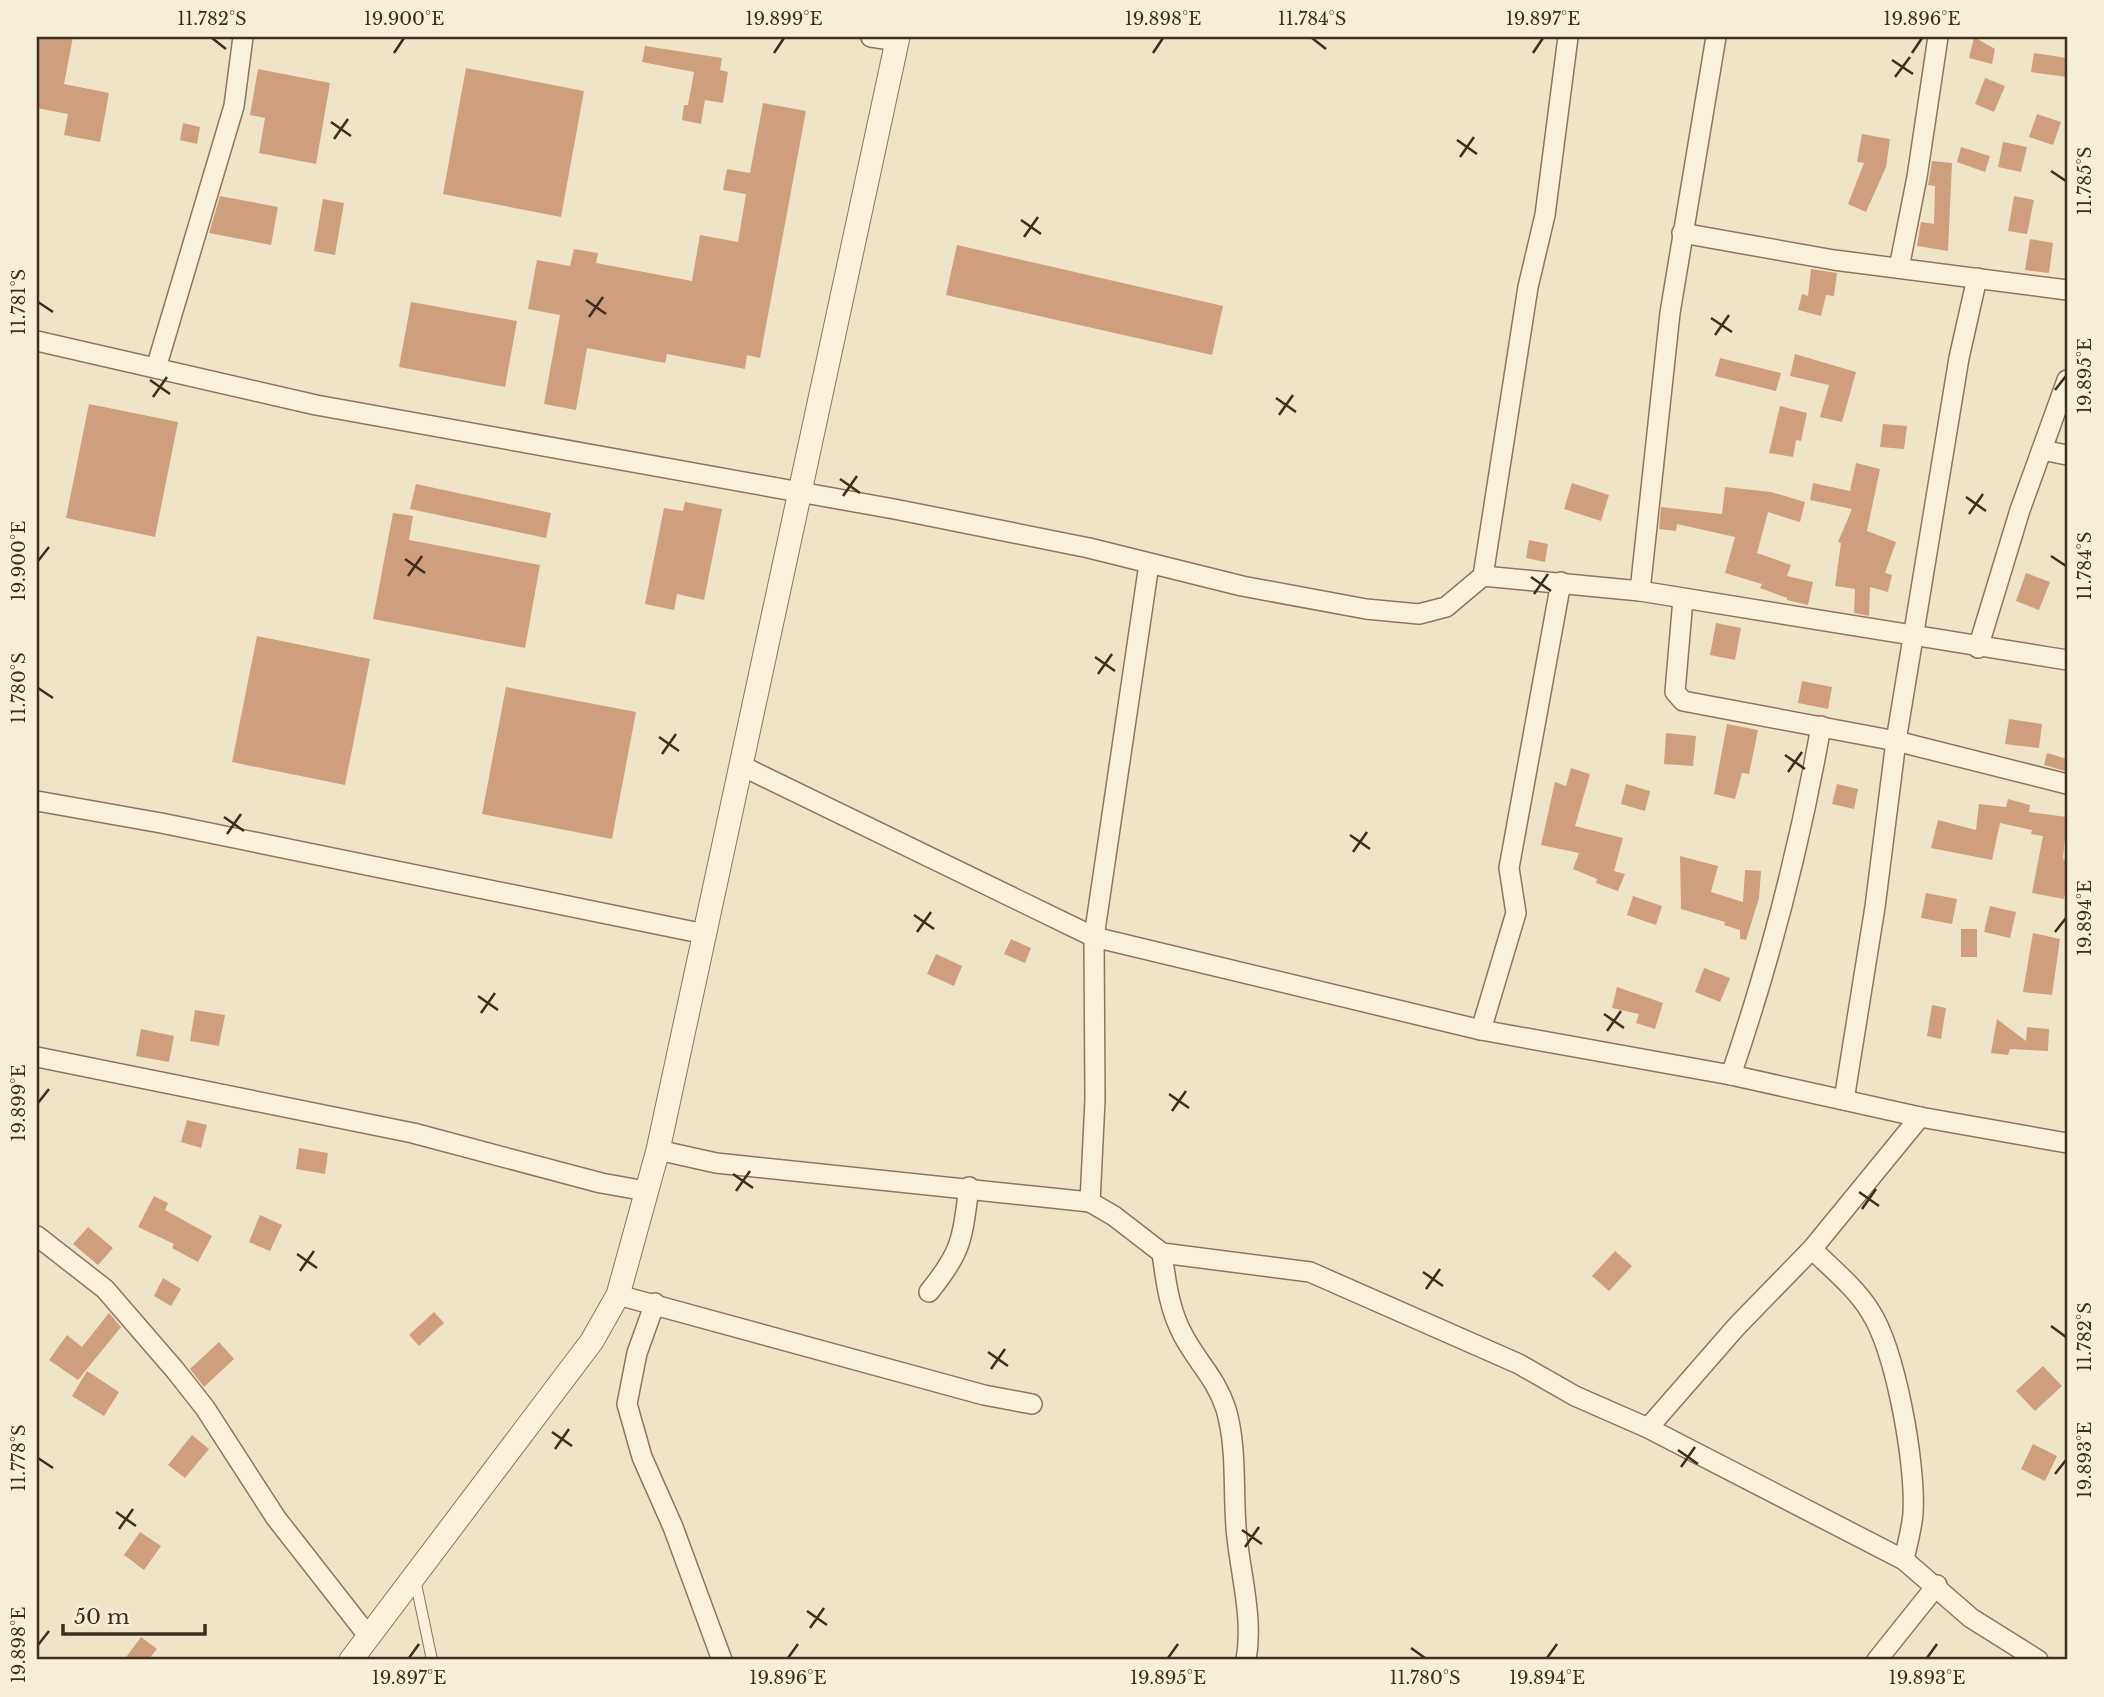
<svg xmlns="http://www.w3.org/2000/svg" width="2104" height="1697" viewBox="0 0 2104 1697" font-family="'Libre Baskerville',serif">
	<rect width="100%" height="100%" fill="#f0e4c8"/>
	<g fill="#cf9f7d">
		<polygon points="37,37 73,37 64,84 109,93 100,142 64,135 68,114 37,108"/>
		<polygon points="1974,37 1995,49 1992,64 1969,58"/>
		<polygon points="645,46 722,58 720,70 728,72 723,103 705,100 701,124 682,120 684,105 688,105 694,72 642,62"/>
		<polygon points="2034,53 2067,58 2067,77 2031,72"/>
		<polygon points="466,68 584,91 561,217 443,194"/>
		<polygon points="258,69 330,83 316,164 259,153 265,118 250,115"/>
		<polygon points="1985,78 2005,86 1994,112 1975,104"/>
		<polygon points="763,103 806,111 760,358 747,355 745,369 667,354 665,363 587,348 576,410 544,404 560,315 528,309 537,260 570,266 574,249 598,253 596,263 692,281 700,235 738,242 746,194 723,190 727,169 750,173"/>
		<polygon points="2037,114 2061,122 2053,145 2029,137"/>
		<polygon points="183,123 200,127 197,144 180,140"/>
		<polygon points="1862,134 1890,139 1886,167 1866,212 1848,204 1864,163 1857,162"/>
		<polygon points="2003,142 2027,147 2021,172 1998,167"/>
		<polygon points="1961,147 1990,156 1985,172 1957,162"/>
		<polygon points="1932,161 1952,163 1948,251 1917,246 1921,222 1934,224 1935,186 1928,185"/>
		<polygon points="220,196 278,207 271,245 209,233"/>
		<polygon points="2014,196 2034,200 2027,234 2008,231"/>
		<polygon points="323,199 344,203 335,255 314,251"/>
		<polygon points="2030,239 2053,243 2049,273 2025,270"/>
		<polygon points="957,245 1223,306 1212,355 946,295"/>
		<polygon points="1811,269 1837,273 1834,296 1826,295 1821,316 1798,310 1802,294 1808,296"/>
		<polygon points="411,302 517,321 505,387 399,367"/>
		<polygon points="1795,354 1856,372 1842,422 1820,417 1829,385 1790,376"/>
		<polygon points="1720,358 1781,373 1776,391 1715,376"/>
		<polygon points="89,404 178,422 155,537 66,518"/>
		<polygon points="1780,406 1807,413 1801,441 1796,440 1793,457 1769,453"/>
		<polygon points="1883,424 1907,426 1904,449 1880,447"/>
		<polygon points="1856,463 1880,469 1867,531 1896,542 1885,573 1892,575 1888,592 1870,587 1869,616 1854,613 1855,589 1835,586 1841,543 1838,542 1852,509 1810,500 1813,483 1850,491"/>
		<polygon points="1572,483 1609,495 1601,521 1564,509"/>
		<polygon points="416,484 551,513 546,538 410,509"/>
		<polygon points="1725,487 1771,492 1805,502 1800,522 1768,512 1757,553 1791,565 1787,576 1813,582 1808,605 1787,600 1787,598 1760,588 1762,584 1725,573 1735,537 1677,524 1676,531 1659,529 1661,507 1722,514"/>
		<polygon points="685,502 722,509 704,600 677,594 674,610 645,604 664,508 683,511"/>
		<polygon points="393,513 413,516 409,540 540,565 525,648 373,619"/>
		<polygon points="1529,540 1548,544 1545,562 1526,558"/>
		<polygon points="2026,573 2050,582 2039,610 2016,601"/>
		<polygon points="1716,623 1741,628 1735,660 1710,655"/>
		<polygon points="257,636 370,659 345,785 232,762"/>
		<polygon points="1802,681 1832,687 1828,709 1798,703"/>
		<polygon points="506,687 636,712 612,839 482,814"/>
		<polygon points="2009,719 2042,724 2039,748 2005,744"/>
		<polygon points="1727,724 1758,730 1749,774 1742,773 1735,799 1714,794"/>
		<polygon points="1666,733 1696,736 1693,766 1664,764"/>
		<polygon points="2047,753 2067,759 2065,771 2044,765"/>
		<polygon points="1571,768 1590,774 1575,826 1623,838 1614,871 1625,874 1618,891 1596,883 1597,879 1573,869 1579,853 1541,845 1555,782 1566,786"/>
		<polygon points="1626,784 1650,791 1645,811 1621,804"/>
		<polygon points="1837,784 1858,789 1854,809 1832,804"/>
		<polygon points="2008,799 2030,805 2029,812 2067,817 2063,859 2067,860 2067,881 2064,899 2032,893 2043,836 2031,834 2032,830 2000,823 1992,860 1931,848 1938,820 1976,830 1979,804 2006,807"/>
		<polygon points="1680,856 1718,866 1711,892 1743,902 1745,870 1761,871 1759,898 1746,940 1740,939 1740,930 1724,925 1725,922 1681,909"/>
		<polygon points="1926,893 1957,899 1952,924 1921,918"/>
		<polygon points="1633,896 1662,906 1656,925 1627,915"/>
		<polygon points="1990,906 2016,912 2010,938 1984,932"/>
		<rect x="1961" y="929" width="16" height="28"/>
		<polygon points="2033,933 2060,939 2052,995 2023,992"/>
		<polygon points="1011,939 1031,948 1025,963 1004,954"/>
		<polygon points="936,954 962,966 954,986 927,974"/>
		<polygon points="1704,968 1730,978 1720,1002 1695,992"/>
		<polygon points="1617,987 1663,1003 1655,1029 1636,1023 1639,1014 1612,1008"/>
		<polygon points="1932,1005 1946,1008 1941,1039 1927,1036"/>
		<polygon points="195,1010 225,1015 219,1046 190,1041"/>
		<polygon points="1997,1019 2026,1041 2027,1027 2049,1029 2048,1051 2010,1049 2008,1055 1991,1053"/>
		<polygon points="141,1029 174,1036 169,1062 136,1056"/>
		<polygon points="187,1120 207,1125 201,1148 181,1142"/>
		<polygon points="299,1148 328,1153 325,1174 296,1169"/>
		<polygon points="154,1196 168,1203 165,1210 212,1236 198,1262 172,1248 174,1244 138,1227"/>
		<polygon points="260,1215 282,1225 270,1251 249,1242"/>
		<polygon points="88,1227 113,1248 98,1265 73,1244"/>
		<polygon points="1615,1251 1632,1266 1609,1291 1592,1276"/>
		<polygon points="163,1278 181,1289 171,1306 154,1296"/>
		<polygon points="434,1312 444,1323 419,1346 409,1335"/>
		<polygon points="109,1313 121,1327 78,1380 49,1360 67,1335 82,1347"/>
		<polygon points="219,1342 234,1359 204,1387 190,1369"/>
		<polygon points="2043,1366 2062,1386 2035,1411 2016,1391"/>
		<polygon points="87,1371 119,1392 104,1416 72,1396"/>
		<polygon points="192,1435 209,1449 185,1478 168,1465"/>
		<polygon points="2033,1444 2057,1456 2045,1481 2021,1469"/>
		<polygon points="140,1532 161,1546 144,1570 124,1555"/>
		<polygon points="141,1637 157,1649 148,1660 124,1660"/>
	</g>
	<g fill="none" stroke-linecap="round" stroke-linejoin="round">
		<g stroke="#8d765c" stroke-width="12">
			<polyline id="service" points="415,1579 432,1660"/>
		</g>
		<g stroke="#8d765c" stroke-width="22">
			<g id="minor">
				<polyline points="871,37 898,41"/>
				<polyline points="1682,233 1834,260 2067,290"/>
				<polyline points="1899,268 1917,177 1938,37"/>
				<polyline points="37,341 316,405 894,509 1089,548 1242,586 1366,609 1419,614 1446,607 1483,576 1640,591 2067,660"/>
				<polyline points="156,368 234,106 243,37"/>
				<polyline points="2042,450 2067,455"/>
				<polyline points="1149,564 1094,937 1095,1100 1090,1202 1114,1216 1162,1253 1310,1272 1519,1364 1575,1396 1648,1428 1904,1560 1971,1618 2038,1660"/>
				<polyline points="1483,576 1528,287 1545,215 1568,37"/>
				<polyline points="1640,591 1670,313 1716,37"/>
				<polyline points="1683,599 1675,692 1683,701 1896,741 2067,784"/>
				<polyline points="1978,648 2020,510 2067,380"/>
				<polyline points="742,766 1094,937 1481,1030 1731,1075 1920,1117 2067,1143"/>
				<polyline points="37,801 161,823 705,934"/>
				<polyline points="1481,1030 1516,913 1509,868 1561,582"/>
				<polyline points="37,1057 413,1133 601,1183 646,1191"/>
				<path d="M1731 1075C1770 961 1800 846 1821 726"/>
				<polyline points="1844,1100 1875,907 1896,741 1959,358 1977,278"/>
				<polyline points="658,1150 716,1163 1090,1202"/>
				<polyline points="37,1236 105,1289 175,1370 205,1408 276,1518 369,1637"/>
				<path d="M1812 1249C1831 1268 1856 1288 1870 1311 1896 1351 1916 1465 1913 1513 1912 1528 1907 1545 1904 1560"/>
				<path d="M1162 1253C1166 1282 1169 1309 1183 1335 1197 1362 1216 1378 1226 1409 1237 1447 1233 1488 1236 1527 1239 1570 1254 1616 1246 1660"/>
				<path d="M929 1292C963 1250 962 1239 969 1187"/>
				<polyline points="618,1295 984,1395 1032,1404"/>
				<polyline points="655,1303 637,1353 627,1404 642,1457 673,1527 722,1660"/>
				<polyline points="1648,1428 1737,1326 1812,1249 1920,1117"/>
				<polyline points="1877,1660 1937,1585"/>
			</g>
		</g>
		<g stroke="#8d765c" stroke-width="25">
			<polyline id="tertiary" points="351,1660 592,1341 618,1295 658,1150 898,37"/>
		</g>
		<use href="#service" stroke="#faf1dc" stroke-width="10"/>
		<use href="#minor" stroke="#faf1dc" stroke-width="19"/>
		<use href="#tertiary" stroke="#faf1dc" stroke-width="23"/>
	</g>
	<path fill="none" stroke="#3d2e20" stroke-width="2.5" d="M212 38 226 49M1312 38 1326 49M394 53 404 38M774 53 784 38M1153 53 1163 38M1533 53 1543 38M1912 53 1922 38M1892 60 1913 74M1895 77 1910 57M331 122 351 136M334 139 348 119M1457 140 1477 154M1460 157 1474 137M2051 171 2066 181M1021 220 1041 234M1024 237 1038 217M586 300 606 314M38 302 53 312M589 317 603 297M1711 318 1732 332M1715 335 1729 315M150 380 170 394M2055 390 2066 376M153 397 167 377M1276 398 1296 412M1279 415 1293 395M840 479 860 493M843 496 857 476M1966 497 1986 511M1969 514 1983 494M2051 556 2066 566M405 559 425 573M38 561 49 547M408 576 422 556M1531 577 1551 591M1534 594 1548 574M1095 657 1115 671M1098 674 1112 654M38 688 53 698M659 737 679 751M662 754 676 734M1785 755 1805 769M1788 772 1802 752M224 817 244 831M227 834 241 814M1350 835 1370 849M1353 852 1367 832M914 915 934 929M917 932 931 912M2055 932 2066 918M478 996 498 1010M481 1013 495 993M1604 1014 1624 1028M1607 1031 1621 1011M1169 1094 1189 1108M38 1103 49 1089M1172 1111 1186 1091M733 1174 753 1188M736 1191 750 1171M1859 1192 1879 1206M1862 1209 1876 1189M297 1254 317 1268M300 1271 314 1251M1423 1272 1443 1286M1426 1289 1440 1269M2051 1326 2066 1337M988 1352 1008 1366M991 1369 1005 1349M552 1432 572 1446M555 1449 569 1429M1678 1450 1698 1464M38 1458 53 1468M1681 1467 1695 1447M2055 1474 2066 1460M116 1512 136 1526M119 1529 133 1509M1242 1530 1262 1544M1245 1547 1259 1527M807 1611 827 1625M810 1628 824 1608M38 1645 49 1631M1411 1648 1425 1658M409 1658 419 1644M788 1658 798 1644M1168 1658 1178 1644M1547 1658 1557 1644M1927 1658 1937 1644"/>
	<rect width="2104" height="1697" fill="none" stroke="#f7eed8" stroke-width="77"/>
	<path d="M63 1624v10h142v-10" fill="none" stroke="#3d2e20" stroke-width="3.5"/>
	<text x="74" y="1624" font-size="21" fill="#3d2e20" stroke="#f7eed8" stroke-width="5" paint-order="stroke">50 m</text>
	<rect x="38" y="38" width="2028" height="1620" fill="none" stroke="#3d2e20" stroke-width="2.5"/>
	<g font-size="18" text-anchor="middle" fill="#3d2e20">
		<text x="212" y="25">11.782°S</text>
		<text x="404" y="25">19.900°E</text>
		<text x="784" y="25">19.899°E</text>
		<text x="1163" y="25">19.898°E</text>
		<text x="1312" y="25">11.784°S</text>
		<text x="1543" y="25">19.897°E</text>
		<text x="1922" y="25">19.896°E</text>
		<text transform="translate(2085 181) rotate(-90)" y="6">11.785°S</text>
		<text transform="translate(19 302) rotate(-90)" y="6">11.781°S</text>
		<text transform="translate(2085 376) rotate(-90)" y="6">19.895°E</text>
		<text transform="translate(19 561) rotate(-90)" y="6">19.900°E</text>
		<text transform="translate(2085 566) rotate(-90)" y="6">11.784°S</text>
		<text transform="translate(19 688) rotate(-90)" y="6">11.780°S</text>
		<text transform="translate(2085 918) rotate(-90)" y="6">19.894°E</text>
		<text transform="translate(19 1103) rotate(-90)" y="6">19.899°E</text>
		<text transform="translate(2085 1337) rotate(-90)" y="6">11.782°S</text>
		<text transform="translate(19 1458) rotate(-90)" y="6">11.778°S</text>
		<text transform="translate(2085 1460) rotate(-90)" y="6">19.893°E</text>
		<text transform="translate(19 1645) rotate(-90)" y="6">19.898°E</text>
		<text x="409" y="1684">19.897°E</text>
		<text x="788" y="1684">19.896°E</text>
		<text x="1168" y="1684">19.895°E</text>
		<text x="1425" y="1684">11.780°S</text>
		<text x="1547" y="1684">19.894°E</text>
		<text x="1927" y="1684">19.893°E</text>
	</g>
</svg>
